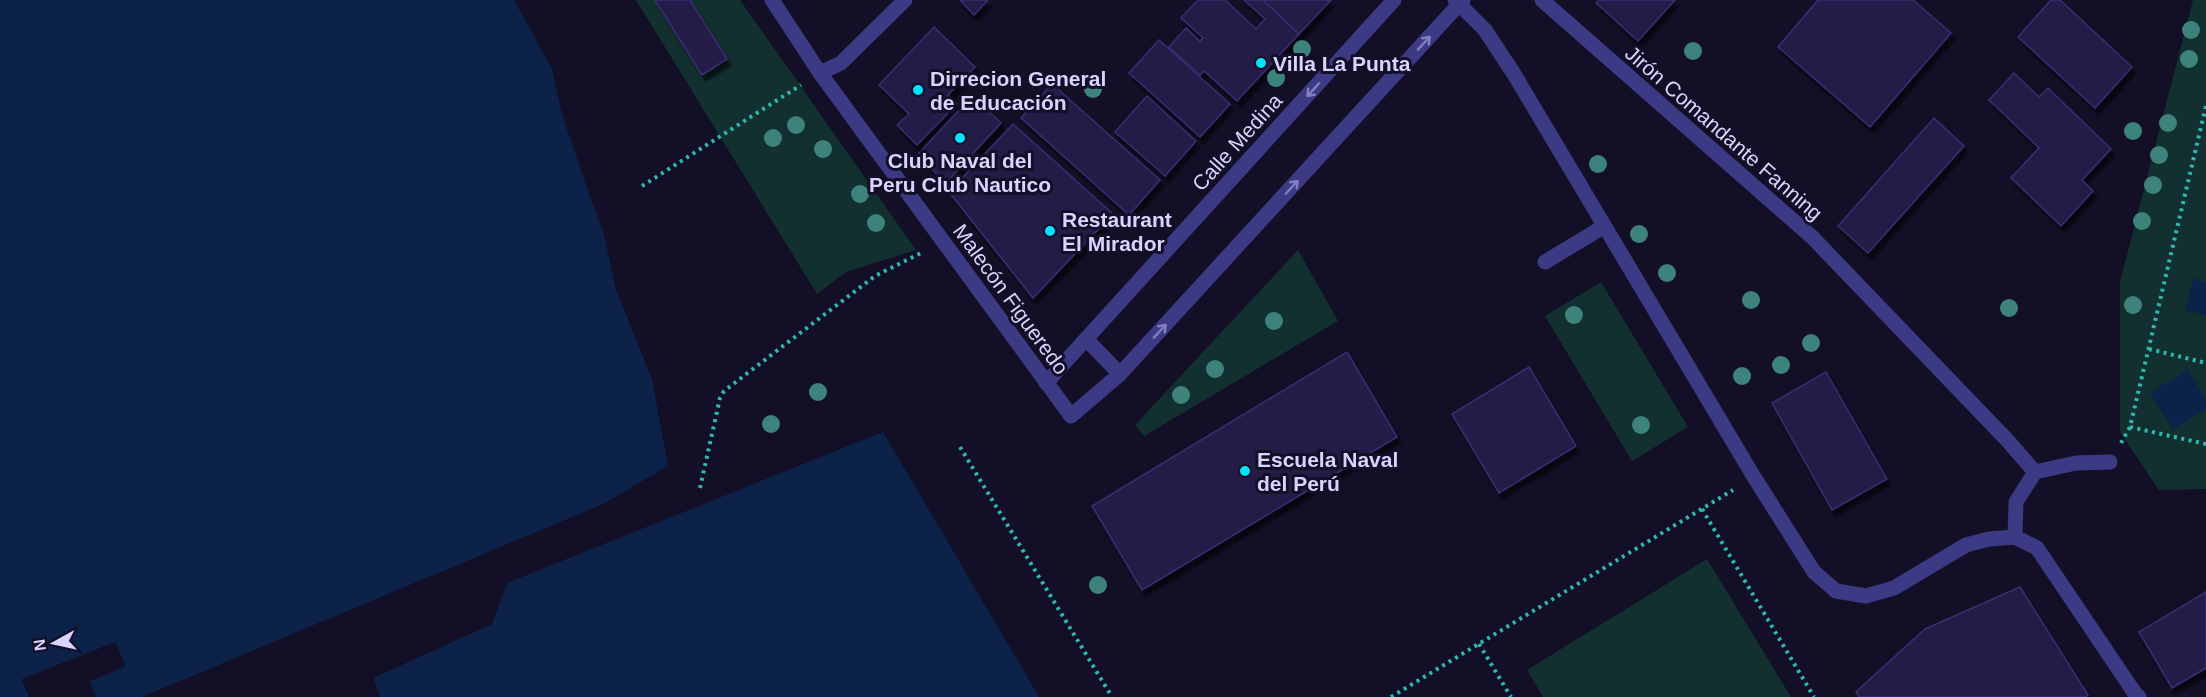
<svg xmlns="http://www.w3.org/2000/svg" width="2206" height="697" viewBox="0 0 2206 697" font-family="Arial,sans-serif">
	<defs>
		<filter id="shadow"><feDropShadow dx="3.5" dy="6" stdDeviation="1.5" flood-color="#0009"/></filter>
	</defs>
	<rect width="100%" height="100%" fill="#130f26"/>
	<g fill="#12302f">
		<polygon points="636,0 740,0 916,250 846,272 817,294"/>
		<polygon points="2193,0 2206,0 2206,489 2159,490 2120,432 2120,282"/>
		<polygon points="1298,250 1338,321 1144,436 1135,425"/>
		<polygon points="1601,282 1688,427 1632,461 1545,316"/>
		<polygon points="1707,559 1791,697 1543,697 1527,670"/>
	</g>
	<g fill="#0c2248">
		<polygon points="0,0 514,0 552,69 562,114 588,191 604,234 616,290 652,379 668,466 603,504 142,697 96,697 89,681 126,666 114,643 22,680 29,697 0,697"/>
		<polygon points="2193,278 2206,282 2206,315 2185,310"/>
		<polygon points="2188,369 2206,399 2206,409 2173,430 2150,393"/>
		<polygon points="883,432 1039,697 380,697 373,678 492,624 507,583"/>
	</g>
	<g fill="#130f26">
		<polygon points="507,583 492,624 373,677 380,697 377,697 370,678 371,675 489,621 503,585"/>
		<polygon points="115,642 126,666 90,681 96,697 93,697 86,680 122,664 113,646 26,681 32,697 29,697 22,679"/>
	</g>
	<g fill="#241b47" stroke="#3b2d73" stroke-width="1.5" filter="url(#shadow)">
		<polygon points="655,0 690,0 727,59 702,75"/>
		<polygon points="960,0 988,0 974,15"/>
		<polygon points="1198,0 1225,0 1256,29 1265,19 1244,0 1263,0 1299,34 1237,101 1204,71 1200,75 1169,47 1186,28 1200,41 1203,38 1181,18"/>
		<polygon points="1263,0 1331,0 1299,34"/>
		<polygon points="1599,0 1675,0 1638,41 1596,3"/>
		<polygon points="1818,0 1913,0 1951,33 1870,127 1778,47"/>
		<polygon points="2051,0 2060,0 2132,67 2095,108 2018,37"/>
		<polygon points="934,27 975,67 948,95 957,104 917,145 897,125 909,114 879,85"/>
		<polygon points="1159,40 1230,104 1200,137 1129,73"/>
		<polygon points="2014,73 2039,97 2048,88 2111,149 2082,180 2093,191 2061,226 2011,178 2039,148 1989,100"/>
		<polygon points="1052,84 1160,180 1129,215 1021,118"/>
		<polygon points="972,96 1001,123 945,184 919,153"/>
		<polygon points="1147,96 1196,141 1165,176 1115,132"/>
		<polygon points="1934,118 1964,146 1868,253 1838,226"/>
		<polygon points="1013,124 1113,214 1033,298 949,192"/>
		<polygon points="1347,352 1397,437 1142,590 1092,506"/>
		<polygon points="1529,367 1576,446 1499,493 1452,414"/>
		<polygon points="1826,372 1887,479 1832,510 1772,403"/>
		<polygon points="2020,587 2088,695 2085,697 1859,697 1856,692 1925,629"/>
		<polygon points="2206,592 2206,668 2172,688 2139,632"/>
	</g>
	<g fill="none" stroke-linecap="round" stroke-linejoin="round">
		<g stroke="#2fb8b0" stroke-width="4" stroke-dasharray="3 4.5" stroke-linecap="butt">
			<polyline points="642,186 801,85"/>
			<polyline points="2149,349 2206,363"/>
			<polyline points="2130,427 2206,444"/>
			<polyline points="2121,443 2130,427 2206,106"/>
			<polyline points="960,447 1112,697"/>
			<polyline points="700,488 720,398 724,391 875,276 921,253"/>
			<polyline points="1702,509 1814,697"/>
			<polyline points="1479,644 1511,697"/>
			<polyline points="1391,697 1733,490"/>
		</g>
		<g stroke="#3d3a85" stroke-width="15">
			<polyline points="772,0 820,73 1071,416 1120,374 1463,0"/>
			<polyline points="1455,0 1485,30 1514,74 1754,477 1814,572 1836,591 1866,596 1894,588 1966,545 1989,539 2015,537 2037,548 2134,692 2139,697"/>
			<polyline points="1542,0 1812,237 2008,441 2035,472"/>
			<polyline points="820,73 841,63 905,0"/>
			<polyline points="1545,262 1603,227"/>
			<polyline points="1086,339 1120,374"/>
			<polyline points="1046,383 1394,0"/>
			<polyline points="2015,537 2016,502 2035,472 2076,463 2110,462"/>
		</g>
	</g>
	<g fill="#3d827b">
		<circle cx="2191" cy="30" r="9"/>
		<circle cx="1302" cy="49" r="9"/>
		<circle cx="1693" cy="51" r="9"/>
		<circle cx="2189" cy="59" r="9"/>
		<circle cx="1276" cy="78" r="9"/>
		<circle cx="1093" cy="89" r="9"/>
		<circle cx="2168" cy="123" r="9"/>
		<circle cx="796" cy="125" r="9"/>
		<circle cx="2133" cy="131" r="9"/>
		<circle cx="773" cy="138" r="9"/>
		<circle cx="823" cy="149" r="9"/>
		<circle cx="2159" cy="155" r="9"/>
		<circle cx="1598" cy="164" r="9"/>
		<circle cx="2153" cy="185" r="9"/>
		<circle cx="860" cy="194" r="9"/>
		<circle cx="2142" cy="221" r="9"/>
		<circle cx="876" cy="223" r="9"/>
		<circle cx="1639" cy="234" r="9"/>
		<circle cx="1667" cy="273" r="9"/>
		<circle cx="1751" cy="300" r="9"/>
		<circle cx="2133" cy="305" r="9"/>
		<circle cx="2009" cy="308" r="9"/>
		<circle cx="1574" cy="315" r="9"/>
		<circle cx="1274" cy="321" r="9"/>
		<circle cx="1811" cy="343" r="9"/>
		<circle cx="1781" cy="365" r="9"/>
		<circle cx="1215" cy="369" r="9"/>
		<circle cx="1742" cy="376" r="9"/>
		<circle cx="818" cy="392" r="9"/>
		<circle cx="1181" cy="395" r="9"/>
		<circle cx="771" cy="424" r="9"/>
		<circle cx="1641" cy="425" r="9"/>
		<circle cx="1098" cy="585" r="9"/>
	</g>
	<defs><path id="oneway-shaft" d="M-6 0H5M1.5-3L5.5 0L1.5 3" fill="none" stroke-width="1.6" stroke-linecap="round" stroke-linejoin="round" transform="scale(1.5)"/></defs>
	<g stroke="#837fbc">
		<use href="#oneway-shaft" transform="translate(1424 43) rotate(-47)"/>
		<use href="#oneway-shaft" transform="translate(1313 90) rotate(132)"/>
		<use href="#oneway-shaft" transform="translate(1292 187) rotate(-47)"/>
		<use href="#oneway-shaft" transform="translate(1160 331) rotate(-47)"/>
	</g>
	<g fill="#00e5ff" stroke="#130f26" stroke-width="2">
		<circle cx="1261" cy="63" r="6"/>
		<circle cx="918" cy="90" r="6"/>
		<circle cx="960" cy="138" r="6"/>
		<circle cx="1050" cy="231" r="6"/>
		<circle cx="1245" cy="471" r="6"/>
	</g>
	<g text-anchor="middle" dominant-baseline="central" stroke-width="6" stroke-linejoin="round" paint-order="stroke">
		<g font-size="21" font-weight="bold" fill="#d9d4ff" stroke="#130f26" text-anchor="start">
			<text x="1273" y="63">Villa La Punta</text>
			<text x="930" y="78">Dirrecion General<tspan x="930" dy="24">de Educación</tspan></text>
			<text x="960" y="160" text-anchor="middle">Club Naval del<tspan x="960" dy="24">Peru Club Nautico</tspan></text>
			<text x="1062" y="219">Restaurant<tspan x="1062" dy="24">El Mirador</tspan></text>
			<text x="1257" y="459">Escuela Naval<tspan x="1257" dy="24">del Perú</tspan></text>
		</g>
		<g font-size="21" fill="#d9d4ff" stroke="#130f26">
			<text transform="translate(1724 133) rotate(41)">Jirón Comandante Fanning</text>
			<text transform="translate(1237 142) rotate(-48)">Calle Medina</text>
			<text transform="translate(1011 299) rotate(54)">Malecón Figueredo</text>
		</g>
	</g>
	<g transform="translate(54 643) rotate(262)" stroke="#130f26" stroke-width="4.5" paint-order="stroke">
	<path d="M0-4.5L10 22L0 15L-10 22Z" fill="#d9d4ff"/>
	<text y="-9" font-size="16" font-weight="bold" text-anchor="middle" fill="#d9d4ff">N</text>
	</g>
</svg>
